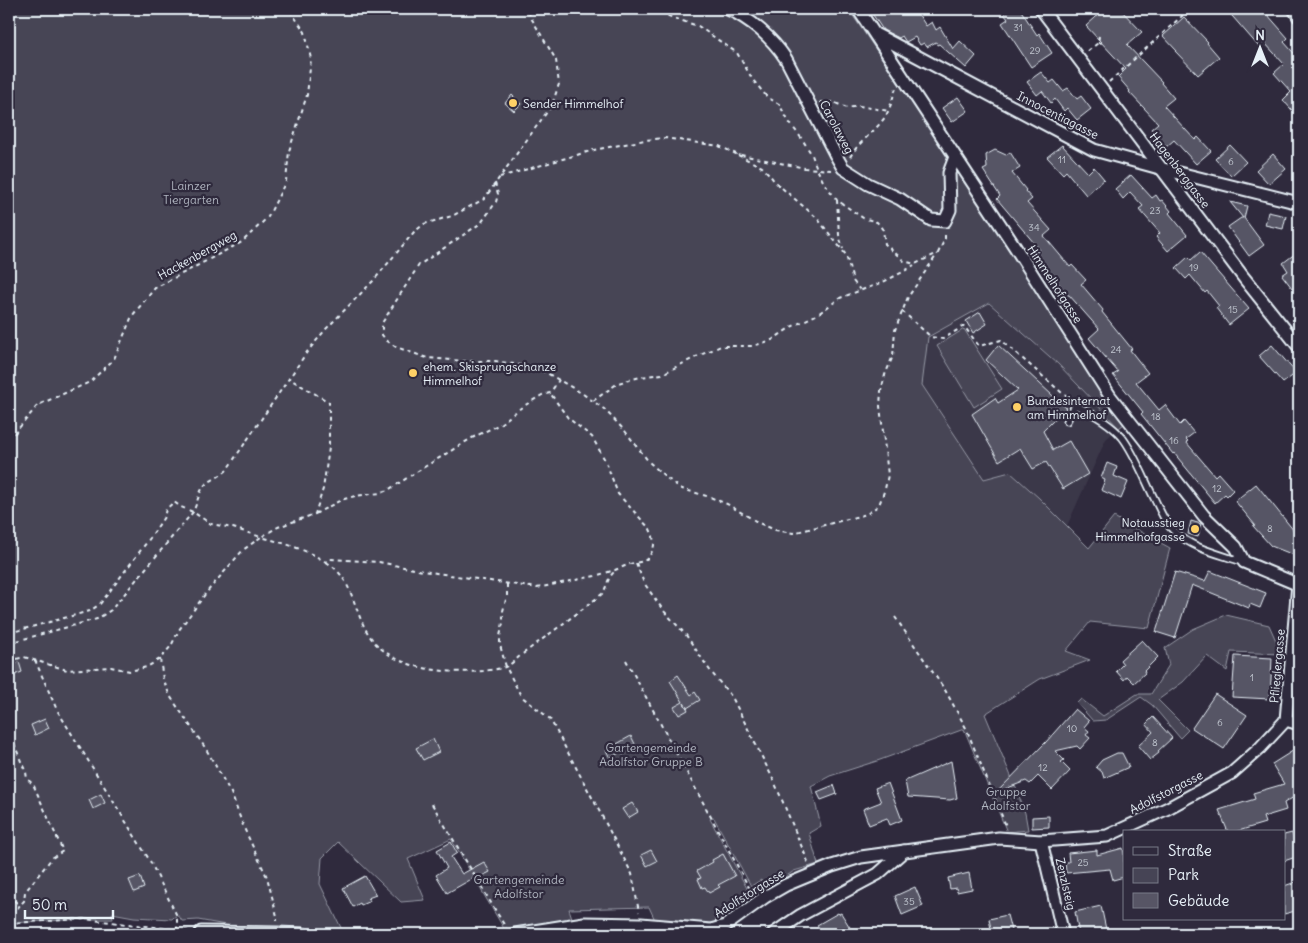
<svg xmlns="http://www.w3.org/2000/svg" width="1308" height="943" viewBox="0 0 1308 943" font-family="Delius,sans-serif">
	<rect width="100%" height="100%" fill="#2f2a3d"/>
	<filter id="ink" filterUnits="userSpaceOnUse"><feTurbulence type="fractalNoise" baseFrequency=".02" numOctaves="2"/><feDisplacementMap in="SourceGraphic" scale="10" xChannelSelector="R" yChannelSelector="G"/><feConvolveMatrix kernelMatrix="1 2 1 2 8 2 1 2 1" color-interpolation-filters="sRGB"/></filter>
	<g filter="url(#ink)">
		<polygon fill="#3b3749" points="988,303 1058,364 1119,428 1106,439 1067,526 1039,498 1010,472 984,479 922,385 928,337"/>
		<g fill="#464455" stroke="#979aa6">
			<polygon points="9,9 823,9 851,13 1004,239 1124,424 1119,428 1058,364 989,303 928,337 922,385 984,479 1010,472 1039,498 1089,548 1114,517 1170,548 1149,628 1090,622 1066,651 1090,660 1040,679 985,714 1018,793 1025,813 1028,830 1007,832 964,729 880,760 830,776 811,786 821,826 809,833 818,864 794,871 767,889 761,880 751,886 714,818 710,819 750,894 733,906 735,911 721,919 719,915 714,917 717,922 713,924 688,923 655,920 649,907 569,909 573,921 506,932 451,839 408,859 425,900 401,902 338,842 322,858 320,884 344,934 252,927 237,927 198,920 182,921 179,916 174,917 172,919 134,917 112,913 113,919 84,919 10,923 15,934 9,934"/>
			<polygon points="964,329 1002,389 974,407 937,346"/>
			<polygon points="1226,615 1269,625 1282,654 1231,652 1227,671 1207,656 1183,682 1158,700 1188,730 1180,738 1152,705 1141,697 1106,720 1093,721 1077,703 1081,699 1103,716 1137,694 1151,694 1169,665 1165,648 1193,629"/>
			<polygon points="586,927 616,927 689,934 536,934"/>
		</g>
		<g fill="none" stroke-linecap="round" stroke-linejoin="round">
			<polyline stroke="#9c9fab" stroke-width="4" points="44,934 69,932 107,934"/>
		</g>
		<g fill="#575565" stroke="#e8f1f8">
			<polygon points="869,9 915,9 926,26 932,22 936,30 940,27 953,49 960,41 976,56 966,68 939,44 937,45 936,42 927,47 924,43 920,45 915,37 906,42 902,36 899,38 883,30"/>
			<polygon points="1012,9 1020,9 1037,35 1039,33 1052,53 1031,67 1002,23 1008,19 1004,14"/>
			<polygon points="1105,9 1120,9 1142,32 1127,45 1162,82 1161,83 1174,98 1164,106 1195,140 1198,137 1211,151 1196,164 1174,140 1166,147 1151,129 1158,123 1129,92 1130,91 1118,77 1126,69 1086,26"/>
			<polygon points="1226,9 1272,9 1267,14 1288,38 1284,42 1299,59 1299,118 1283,100 1291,92 1274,73 1284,64 1264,42 1259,47"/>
			<polygon points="1184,17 1208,42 1207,43 1219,57 1198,75 1175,51 1176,50 1163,36"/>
			<polygon points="1041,72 1050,83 1054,80 1063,91 1068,88 1077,99 1081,96 1091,109 1077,120 1067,108 1064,111 1055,99 1051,103 1042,91 1037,95 1027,82"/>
			<polygon points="512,95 521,104 514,111 505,103"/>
			<polygon points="958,97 968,111 952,122 942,108"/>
			<polygon points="1062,145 1088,173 1094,167 1104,179 1086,195 1066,171 1063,174 1047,157"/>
			<polygon points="1230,145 1246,162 1231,176 1215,159"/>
			<polygon points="995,150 1006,155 1010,152 1020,168 1012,173 1026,190 1025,191 1032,199 1027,203 1051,230 1044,236 1070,267 1072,265 1086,280 1081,284 1103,310 1102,312 1132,349 1130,350 1148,373 1136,382 1159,410 1165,405 1180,425 1184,421 1194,433 1186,439 1188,441 1186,442 1215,476 1218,473 1233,490 1227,496 1225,494 1215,503 1178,458 1174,453 1173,454 1141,414 1143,412 1113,375 1118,372 1089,338 1099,329 1069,295 1064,295 1064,291 1057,281 1034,255 1040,250 997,199 1000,196 983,170 987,168 986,155"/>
			<polygon points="1273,154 1286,169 1269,184 1256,170"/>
			<polygon points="1131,175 1152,198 1156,195 1160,201 1162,200 1171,211 1169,213 1187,235 1168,251 1156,237 1160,233 1139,209 1143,206 1130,192 1123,199 1115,189"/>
			<polygon points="1230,202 1247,206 1244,218 1264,245 1249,256 1228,227 1241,218 1243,218"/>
			<polygon points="1268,212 1286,216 1283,229 1265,225"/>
			<polygon points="1200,252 1249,309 1229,325 1216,308 1219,306 1207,291 1205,293 1190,275 1186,279 1176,268 1188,257 1191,260"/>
			<polygon points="1296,253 1299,258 1299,283 1292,288 1282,275 1288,271 1283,263"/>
			<polygon points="980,312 987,324 973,333 966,321"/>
			<polygon points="998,345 1066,408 1043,431 1053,450 1069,441 1088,474 1063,489 1046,462 1033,469 1020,448 999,461 972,414 995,398 998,403 1018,390 986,360"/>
			<polygon points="1272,345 1296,373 1283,383 1259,356"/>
			<polygon points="1107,463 1117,467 1114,476 1128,482 1121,499 1101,490 1105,480 1101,478"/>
			<polygon points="1256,484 1299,537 1299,557 1271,546 1253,526 1255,525 1235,501"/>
			<polygon points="1191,521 1201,524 1198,537 1188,534"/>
			<polygon points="1210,571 1266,593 1260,608 1250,604 1249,608 1192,585 1175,638 1156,632 1175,572 1205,581"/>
			<polygon points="1142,640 1158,657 1144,671 1145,673 1134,683 1127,676 1124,680 1116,671 1123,664 1120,660"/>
			<polygon points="1235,656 1272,658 1270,699 1232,697"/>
			<polygon points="19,662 22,672 9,677 9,666"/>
			<polygon points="678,675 691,695 695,692 700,700 687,708 684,703 688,710 679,715 674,707 683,702 670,681"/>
			<polygon points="1215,694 1247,715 1224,749 1192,728"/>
			<polygon points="1075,709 1089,721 1084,727 1089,731 1086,735 1090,738 1080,749 1077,746 1055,751 1064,760 1061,762 1070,771 1052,790 1038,776 1030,784 1026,781 997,792 1046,742"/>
			<polygon points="1153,717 1172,738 1158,751 1159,753 1150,760 1138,746 1153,732 1146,724"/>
			<polygon points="45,719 49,728 35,735 31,725"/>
			<polygon points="631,736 635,744 631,746 633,749 623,755 621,752 610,758 606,750"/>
			<polygon points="433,739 439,752 423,760 416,748"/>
			<polygon points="1299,747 1299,794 1284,803 1286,810 1263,817 1265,823 1235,832 1228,832 1219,810 1255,799 1253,793 1284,784 1272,764"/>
			<polygon points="1117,753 1122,753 1129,767 1104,778 1102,772 1096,767 1102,760"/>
			<polygon points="951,761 957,798 950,800 908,797 905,781"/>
			<polygon points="888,783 902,820 890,825 887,818 869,825 863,809 881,802 875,788"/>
			<polygon points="834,785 837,794 821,800 817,792"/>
			<polygon points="101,794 105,803 93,809 89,800"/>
			<polygon points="632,803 638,812 628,818 622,809"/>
			<polygon points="1049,816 1049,827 1032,828 1032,817"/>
			<polygon points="1292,833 1299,856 1284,861 1284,835"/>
			<polygon points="451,842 457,853 451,857 462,874 484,862 490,872 478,878 477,876 447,893 436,875 447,868 437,850"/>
			<polygon points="1123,848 1124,854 1124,877 1113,880 1110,869 1066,873 1065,862 1069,862 1068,853 1097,850 1097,855"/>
			<polygon points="651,850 657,861 647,866 641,855"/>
			<polygon points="723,854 735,876 718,885 720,887 709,893 705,887 702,888 698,879 701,878 697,871 713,862 712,860"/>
			<polygon points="969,873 972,889 957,892 956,888 950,889 948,878"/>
			<polygon points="140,876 144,888 134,892 129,880"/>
			<polygon points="365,876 376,895 368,898 370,901 361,905 360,903 353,907 343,888"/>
			<polygon points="1299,881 1299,910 1284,914 1284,886"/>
			<polygon points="915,887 923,906 902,915 895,896"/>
			<polygon points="1101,906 1107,934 1079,934 1075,912"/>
			<polygon points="838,913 839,914 841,913 854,934 808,934 819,928 817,925"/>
			<polygon points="1007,915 1012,934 992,934 989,919"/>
		</g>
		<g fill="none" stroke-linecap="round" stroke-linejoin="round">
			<g stroke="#e8f1f8" stroke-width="9">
				<path id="service" d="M1067 421 1075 405C1092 413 1110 423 1122 437 1134 452 1145 480 1154 498 1160 510 1165 524 1176 533 1194 549 1220 554 1242 562"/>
			</g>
			<g stroke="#e8f1f8" stroke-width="15">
				<g id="minor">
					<path d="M728 9C751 19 772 38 786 59L835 154 843 168 868 184 900 199 931 220 945 221 950 210 949 173 955 157"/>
					<polyline points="858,9 1015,247 1110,396 1204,516 1236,547 1244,562 1299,585"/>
					<polyline points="1041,9 1244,278 1299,347"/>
					<polyline points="1294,9 1299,17"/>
					<polyline points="877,35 1094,150 1163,169 1299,203"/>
					<polyline points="1286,720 1298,584"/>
					<polyline points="1286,720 1299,724"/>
					<polyline points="1041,841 1063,934"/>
					<polyline points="201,932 277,933 303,934"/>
					<polyline points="515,934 584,923 641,924 711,930 725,926 765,897 786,885 832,866 861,857 999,838 1041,841 1107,836 1168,808 1232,773 1260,748 1286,720"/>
					<polyline points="773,934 801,915 878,874 904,851"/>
				</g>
			</g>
			<g stroke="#e8f1f8" stroke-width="2" stroke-dasharray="4 4" stroke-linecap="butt">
				<polyline points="653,9 673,18 698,26 737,53 753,80 767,97 779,104 789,122 802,139 812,155 817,169 824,183 837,200 863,218 877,222 883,230 885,244 904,261 915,264 938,253 945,239 945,232"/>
				<polyline points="1098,43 1105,42"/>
				<polyline points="1088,51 1098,43 1099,36"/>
				<polyline points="1109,82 1182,16 1183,9"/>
				<polyline points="820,102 833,102 847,108 859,106 889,111"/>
				<polyline points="738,155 762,167 769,174 775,182 817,218 846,255 853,281 860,290"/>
				<path d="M850 157C858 143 872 134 882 121 890 112 892 99 896 88"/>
				<polyline points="500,177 594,150 645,140 665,138 719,146 736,154 805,168 831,170"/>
				<polyline points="495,183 498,194 496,202 481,223 419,265 382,323 382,335 386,340 396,347 427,358 463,361 495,361 526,366 545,372 583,394 604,409 625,431 649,462 668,479 682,489 710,497 727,504 759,523 775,530 793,533 867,514 879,505 885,489 888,475 880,406 881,391 885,375 893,356 895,330 908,297 938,253"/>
				<polyline points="837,200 839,235 843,249"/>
				<polyline points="902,311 931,337 943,339 964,326 979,346 1001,340 1069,399"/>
				<polyline points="593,401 618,383 640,377 662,374 698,356 721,346 753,346 772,340 791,327 818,314 840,298 881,283 903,272 914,265"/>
				<polyline points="9,440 38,405 90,382 114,359 132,316 155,288 242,242 268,217 286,181 289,151 307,95 311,59 305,32 289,9"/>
				<polyline points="315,514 341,500 355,496 380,493 388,490 426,466 472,438 500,424 522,407 542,395 550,393 559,380"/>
				<path d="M326 562C353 577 353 611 369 635 392 670 445 674 483 671 490 670 499 669 505 667 511 665 516 659 520 656 548 635 575 615 602 594 608 586 606 580 614 572"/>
				<polyline points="636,563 644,583 663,610 686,635 711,672 732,697 774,781 809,864"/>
				<polyline points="507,584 507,596 503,611 503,623 500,636 500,645 506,667 521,696 550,719 603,818 632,874 639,912"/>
				<polyline points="895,617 945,690 966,728 1006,826"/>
				<polyline points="9,633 90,611 100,604 150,538 164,517 166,509 174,502 181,507 193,512 211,524 233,528 261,537 278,527 315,514 323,489 329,448 329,402 290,379"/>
				<path d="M9 643 97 619 111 610 193 512C197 504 199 491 205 485 211 480 219 477 226 471L307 352 326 329 374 280 414 232 424 224 452 216 484 199 552 105 559 84 556 60 530 16 528 9"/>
				<polyline points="160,659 163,679 170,696 206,749 231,793 244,828 267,877 277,916 277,921"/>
				<polyline points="35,660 57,710 150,861 177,916 177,930"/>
				<polyline points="626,660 752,893"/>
				<path d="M9 661 24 657 67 670 111 667 130 671 147 667 160 659 171 646 179 630 206 593 243 550 261 537C284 543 305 549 326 562L330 559 379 562 423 571 537 588 595 576 615 570 630 564 644 561 648 558 653 550 654 545 653 536 650 529 618 494 606 462 592 437 568 418 550 393"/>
				<polyline points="9,737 14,743 22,764 26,772 27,779 33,784 63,851 52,858 25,892 24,901 20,905"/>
				<polyline points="432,804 506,928"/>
				<polyline points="9,895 9,897 20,905 17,909 9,914 18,934"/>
				<polyline points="9,923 84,919 189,931"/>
			</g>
			<use href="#service" stroke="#2f2a3d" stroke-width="5.5"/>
			<use href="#minor" stroke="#2f2a3d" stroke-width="11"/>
		</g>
	</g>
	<g fill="#ffd166" stroke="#2f2a3d" stroke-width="2">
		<circle cx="513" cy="103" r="5"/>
		<circle cx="413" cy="373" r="5"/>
		<circle cx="1017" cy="407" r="5"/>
		<circle cx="1195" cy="529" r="5"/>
	</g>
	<g text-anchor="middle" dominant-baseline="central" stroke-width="4.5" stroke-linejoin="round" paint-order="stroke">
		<g font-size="10" fill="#c4cad3">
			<text x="1018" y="27">31</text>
			<text x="1035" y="50">29</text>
			<text x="1062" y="159">11</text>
			<text x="1231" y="161">6</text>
			<text x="1155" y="210">23</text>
			<text x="1034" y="227">34</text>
			<text x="1194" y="267">19</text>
			<text x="1233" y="309">15</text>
			<text x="1116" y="349">24</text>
			<text x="1156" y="416">18</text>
			<text x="1174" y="440">16</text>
			<text x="1217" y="488">12</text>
			<text x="1270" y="528">8</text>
			<text x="1252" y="677">1</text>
			<text x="1220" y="722">6</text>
			<text x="1072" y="728">10</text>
			<text x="1155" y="742">8</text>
			<text x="1043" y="767">12</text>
			<text x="1083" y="862">25</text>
			<text x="909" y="901">35</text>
		</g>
		<g font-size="12" fill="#e8f1f8" stroke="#2f2a3d" text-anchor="start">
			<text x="523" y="103">Sender Himmelhof</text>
			<text x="423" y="366">ehem. Skisprungschanze<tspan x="423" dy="14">Himmelhof</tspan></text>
			<text x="1027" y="400">Bundesinternat<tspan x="1027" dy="14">am Himmelhof</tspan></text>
			<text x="1185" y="522" text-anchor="end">Notausstieg<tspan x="1185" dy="14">Himmelhofgasse</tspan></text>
		</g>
		<g font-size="12" fill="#e8f1f8" stroke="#2f2a3d">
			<text transform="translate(1058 115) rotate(27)">Innocentiagasse</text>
			<text transform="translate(837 127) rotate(62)">Carolaweg</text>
			<text transform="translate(1180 170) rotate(53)">Hagenberggasse</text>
			<text transform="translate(197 255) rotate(-29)">Hackenbergweg</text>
			<text transform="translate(1055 284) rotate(57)">Himmelhofgasse</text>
			<text transform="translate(1277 666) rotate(-85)">Pflieglergasse</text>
			<text transform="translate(1166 792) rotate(-27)">Adolfstorgasse</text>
			<text transform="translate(1066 884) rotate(77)">Zenzlsteig</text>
			<text transform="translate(749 893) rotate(-32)">Adolfstorgasse</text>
		</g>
		<g font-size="12" fill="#afb4bf" stroke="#2f2a3d">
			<text x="191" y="185">Lainzer<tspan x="191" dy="14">Tiergarten</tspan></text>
			<text x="651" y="747">Gartengemeinde<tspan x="651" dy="14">Adolfstor Gruppe B</tspan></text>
			<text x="1006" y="791">Gruppe<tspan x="1006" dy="14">Adolfstor</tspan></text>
			<text x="519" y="879">Gartengemeinde<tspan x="519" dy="14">Adolfstor</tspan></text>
		</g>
	</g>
	<rect width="1308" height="943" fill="none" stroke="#2f2a3d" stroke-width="30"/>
	<rect x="15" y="15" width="1278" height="913" fill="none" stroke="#e8f1f8" stroke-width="2" filter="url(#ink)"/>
	<rect x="1123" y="830" width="162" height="90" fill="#2f2a3d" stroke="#797a88"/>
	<rect x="1133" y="847" width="25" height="8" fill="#2f2a3d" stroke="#797a88"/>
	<text x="1168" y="856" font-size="15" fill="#e8f1f8">Straße</text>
	<rect x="1133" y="868" width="25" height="15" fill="#464455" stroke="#797a88"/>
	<text x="1168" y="880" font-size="15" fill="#e8f1f8">Park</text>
	<rect x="1133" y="893" width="25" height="15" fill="#575565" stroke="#797a88"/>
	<text x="1168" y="906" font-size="15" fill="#e8f1f8">Gebäude</text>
	<g transform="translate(1260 48)" stroke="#2f2a3d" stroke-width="4" paint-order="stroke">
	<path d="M0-4L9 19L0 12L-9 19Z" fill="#e8f1f8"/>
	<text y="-8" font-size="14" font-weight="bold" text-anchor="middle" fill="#e8f1f8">N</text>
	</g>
	<path d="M25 910v8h88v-8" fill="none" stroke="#e8f1f8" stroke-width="2.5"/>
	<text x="32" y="910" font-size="15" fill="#e8f1f8" stroke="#2f2a3d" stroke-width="4" paint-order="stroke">50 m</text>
</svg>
